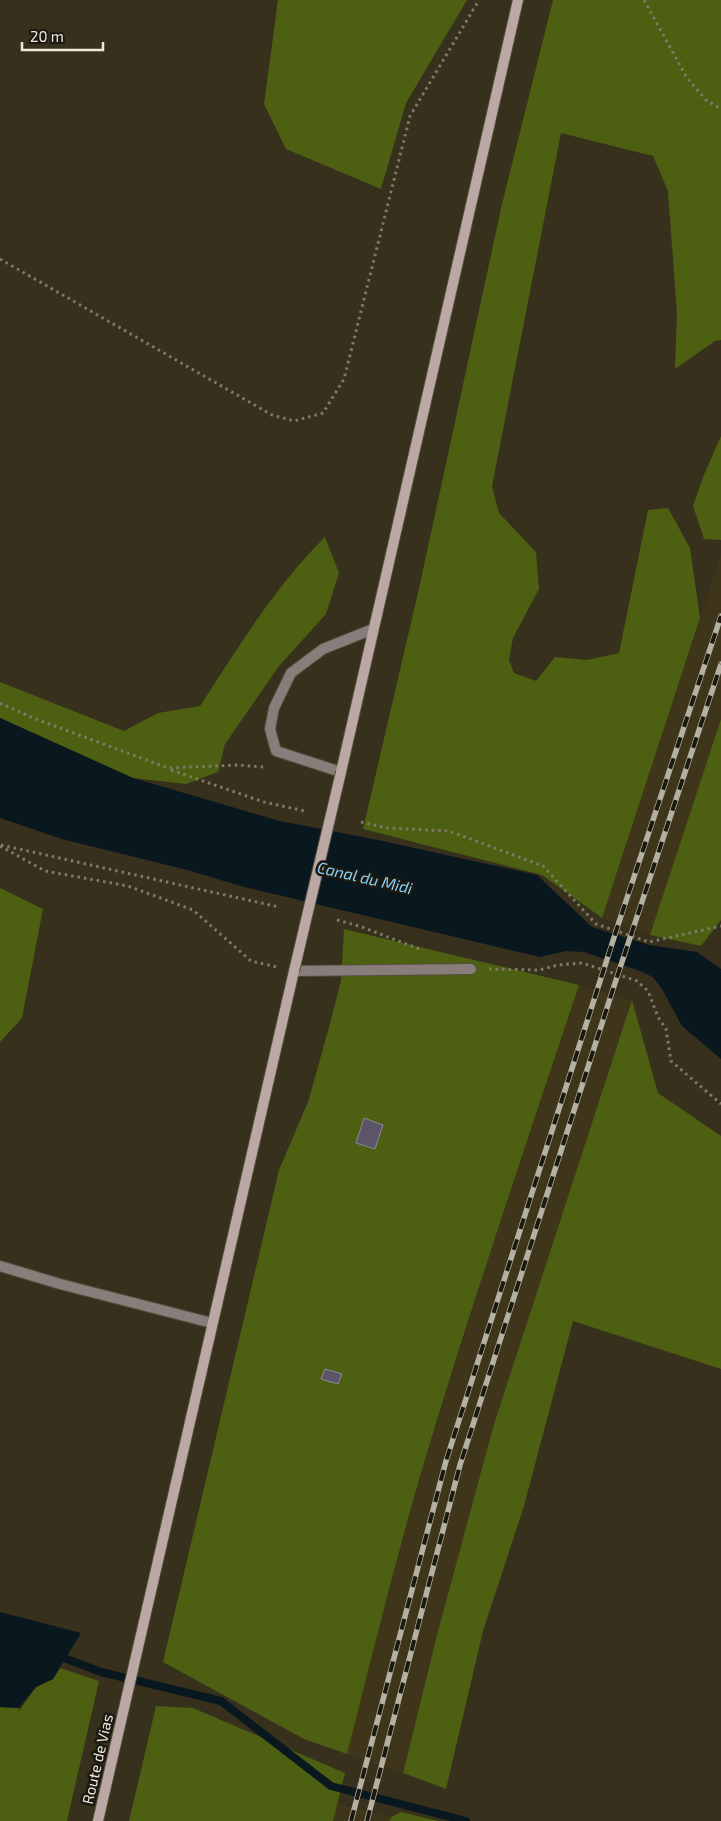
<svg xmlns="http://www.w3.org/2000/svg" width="721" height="1821" viewBox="0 0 721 1821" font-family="'Exo 2',sans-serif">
	<rect width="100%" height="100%" fill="#37301d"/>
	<g fill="#3e351b">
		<polygon points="721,555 721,719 650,935 602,918"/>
		<polygon points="579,985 632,1000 494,1424 438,1631 403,1773 347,1754 380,1623 421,1474 495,1237"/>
		<polygon points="337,1803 391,1817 390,1821 333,1821"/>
	</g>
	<g fill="#4d5f11">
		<polygon points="278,0 467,0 406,103 381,189 286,149 264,104"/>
		<polygon points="553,0 721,0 721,340 715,341 675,369 677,315 668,191 653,156 561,133 492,486 499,513 536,552 539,589 513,638 509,660 514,673 536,681 555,657 587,660 619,653 648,510 668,508 690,548 700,618 602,918 542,875 363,829 420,584 502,204"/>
		<polygon points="721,436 721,540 704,539 693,506 703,477"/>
		<path d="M325 537 339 573 326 614 279 666 225 744 218 772 186 784 133 778 0 718V682L124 731 158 713 200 706C238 648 275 586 325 537Z"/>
		<polygon points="721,719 721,920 701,946 650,935"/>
		<polygon points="0,888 43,909 22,1018 0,1042"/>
		<path d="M344 929 579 985C525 1147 470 1309 421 1473 394 1566 371 1660 347 1754L304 1739 163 1662 279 1170 308 1102 328 1031 341 981Z"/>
		<polygon points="632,1000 658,1093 721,1136 721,1369 573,1321 524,1506 483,1631 446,1789 403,1773 438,1631 494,1424"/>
		<polygon points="60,1668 99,1681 67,1821 0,1821 0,1707 19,1708 19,1711 36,1687 53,1679"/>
		<polygon points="156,1706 193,1708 345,1773 333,1821 129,1821"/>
		<polygon points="401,1812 438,1821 390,1821 391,1817"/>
	</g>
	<g fill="#09171f">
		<polygon points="0,718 133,778 280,821 378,840 537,875 592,927 649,945 697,952 721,969 721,1059 682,1026 662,989 653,977 640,971 584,952 566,951 540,957 244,887 187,870 62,839 0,818"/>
		<polygon points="0,1612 81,1633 53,1679 36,1687 19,1708 0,1707"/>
	</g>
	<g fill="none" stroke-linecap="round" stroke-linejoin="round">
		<polyline stroke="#09171f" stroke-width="8" points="56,1655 101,1672 221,1701 331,1786 466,1821"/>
	</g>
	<g fill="#5c5468" stroke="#8f879d">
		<polygon points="364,1118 383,1125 375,1149 356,1143"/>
		<polygon points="325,1369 342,1374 338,1384 321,1379"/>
	</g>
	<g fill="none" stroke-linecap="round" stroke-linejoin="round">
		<g stroke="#544e3c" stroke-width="12">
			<g id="service">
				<polyline points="341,772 276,751 270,729 274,708 291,673 323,649 373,629"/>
				<polyline points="294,971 471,969"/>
			</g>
		</g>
		<g stroke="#544e3c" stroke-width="12">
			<polyline id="minor" points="0,1266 60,1284 212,1323"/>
		</g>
		<g stroke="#544e3c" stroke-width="12">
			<g id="secondary">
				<polyline points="341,772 518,0"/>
				<polyline points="98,1821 294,971"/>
			</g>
		</g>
		<g stroke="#7f7a69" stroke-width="3" stroke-dasharray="2.5 4" stroke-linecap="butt">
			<polyline points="644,0 687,78 706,100 721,109"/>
			<polyline points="0,259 272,415 294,421 323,413 344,379 410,116 479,0"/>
			<polyline points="0,703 33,718 168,768 239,765 264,767"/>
			<polyline points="171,770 264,802 305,811"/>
			<polyline points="361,822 387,828 449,831 543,866 596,924 649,942 721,926"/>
			<polyline points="1,845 279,907"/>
			<polyline points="0,846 45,871 128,886 193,910 251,961 277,967"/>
			<polyline points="337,920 362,927 422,950"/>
			<polyline points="489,969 539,970 558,965 582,963 637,981 648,991 658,1017 666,1029 671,1061 721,1104"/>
		</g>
		<use href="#service" stroke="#897d7b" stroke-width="10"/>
		<use href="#minor" stroke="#897d7b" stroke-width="10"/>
		<use href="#secondary" stroke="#bba8a5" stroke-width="10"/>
		<g stroke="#b5b1a2" stroke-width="5.5">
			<g id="rail">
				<polyline points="351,1821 446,1461 619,922 721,616"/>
				<polyline points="367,1821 460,1465 615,983 721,664"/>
			</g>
		</g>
		<use href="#rail" stroke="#1c1910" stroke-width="4" stroke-dasharray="11" stroke-linecap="butt"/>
		<g stroke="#544e3c" stroke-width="12" stroke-linecap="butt">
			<polyline id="secondary-bridge" points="294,971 341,772"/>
		</g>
		<use href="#secondary-bridge" stroke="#bba8a5" stroke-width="10"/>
	</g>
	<g text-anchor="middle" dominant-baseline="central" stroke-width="5" stroke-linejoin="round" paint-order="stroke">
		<g font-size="15" fill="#ede9dd" stroke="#1c1910">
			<text transform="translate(97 1759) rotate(-77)">Route de Vias</text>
		</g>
		<g font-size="16" font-style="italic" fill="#86cff9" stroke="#1c1910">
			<text transform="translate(365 877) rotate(13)">Canal du Midi</text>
		</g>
	</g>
	<path d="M22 42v8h81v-8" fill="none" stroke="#ede9dd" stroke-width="2.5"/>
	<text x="30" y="42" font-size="15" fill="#ede9dd" stroke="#1c1910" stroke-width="4" paint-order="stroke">20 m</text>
</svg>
